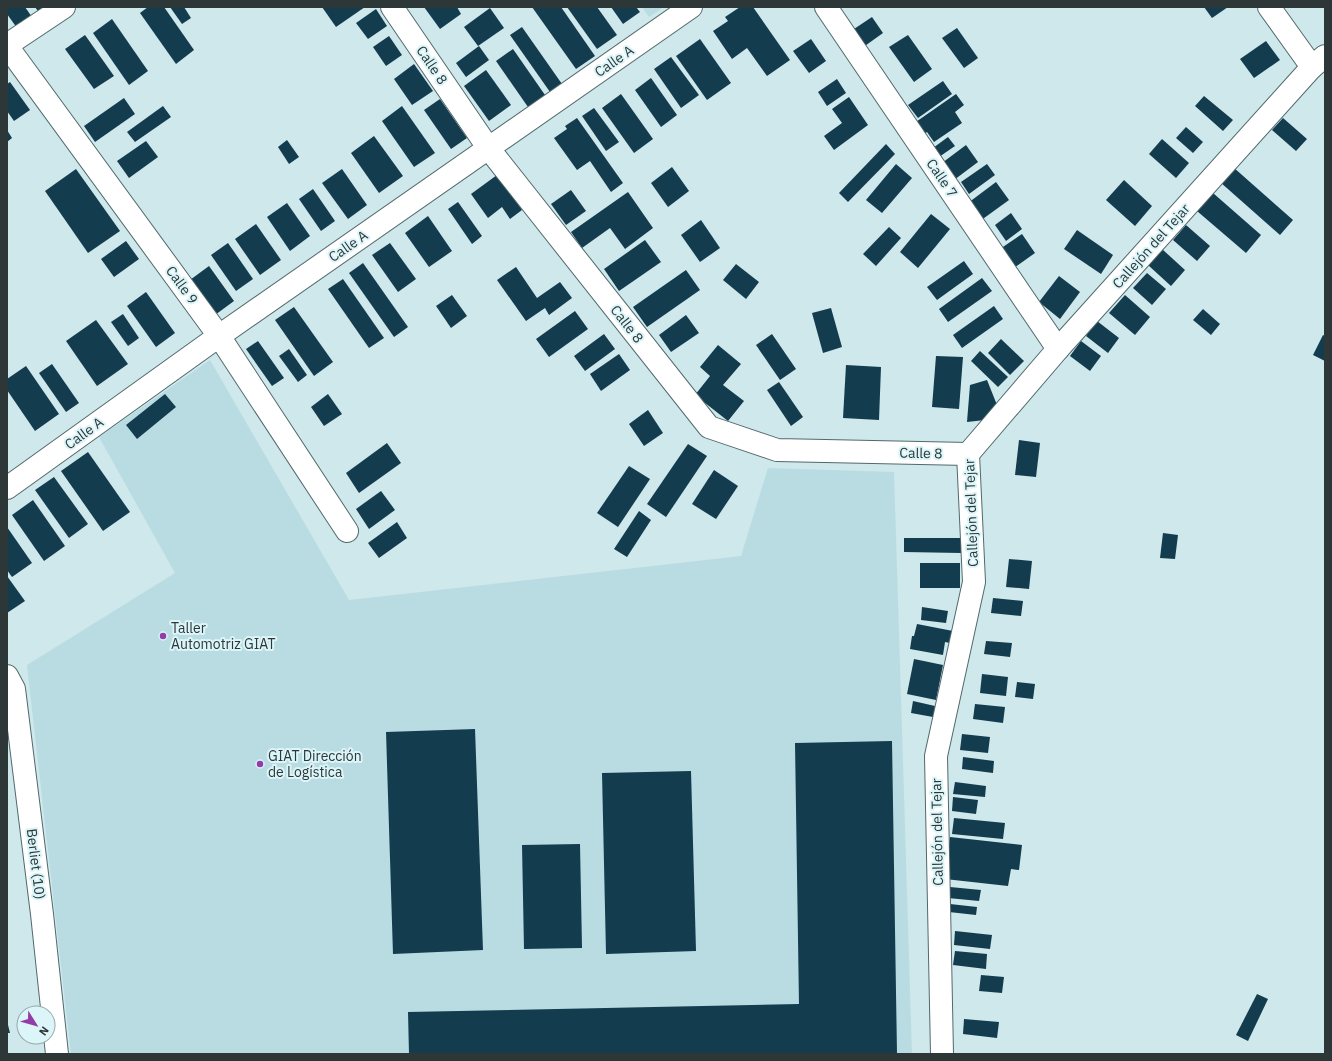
<svg xmlns="http://www.w3.org/2000/svg" width="1332" height="1061" viewBox="0 0 1332 1061" font-family="'IBM Plex Sans',sans-serif">
	<rect width="100%" height="100%" fill="#cee8ec"/>
	<g fill="#b9dce2">
		<polygon points="642,7 664,7 649,17"/>
		<polygon points="210,360 349,600 741,556 768,468 894,472 912,1054 71,1054 27,665 175,573 99,437"/>
	</g>
	<g fill="#133c4e">
		<polygon points="7,7 25,7 32,17 17,28 7,14"/>
		<polygon points="35,7 50,7 40,14"/>
		<polygon points="148,7 164,7 194,50 176,64 140,13"/>
		<polygon points="170,7 184,7 191,18 182,24"/>
		<polygon points="322,7 365,7 336,27"/>
		<polygon points="424,7 457,7 461,14 440,29"/>
		<polygon points="532,7 561,7 595,56 576,69"/>
		<polygon points="567,7 597,7 617,35 597,49"/>
		<polygon points="611,7 636,7 640,12 623,24"/>
		<polygon points="740,7 753,7 790,60 767,76 747,48 732,59 713,31 728,21 725,17"/>
		<polygon points="1204,7 1228,7 1212,18"/>
		<polygon points="490,8 504,28 478,46 464,27"/>
		<polygon points="376,9 387,26 368,39 356,23"/>
		<polygon points="872,17 883,33 862,48 851,31"/>
		<polygon points="112,19 148,71 129,85 93,33"/>
		<polygon points="522,27 562,84 550,92 510,35"/>
		<polygon points="957,28 978,58 964,68 942,38"/>
		<polygon points="85,35 114,76 94,89 65,49"/>
		<polygon points="908,35 932,69 914,82 889,47"/>
		<polygon points="389,36 402,55 386,66 373,47"/>
		<polygon points="700,39 731,83 707,100 676,56"/>
		<polygon points="811,39 826,61 809,73 793,51"/>
		<polygon points="1266,41 1280,60 1254,78 1240,59"/>
		<polygon points="479,46 489,60 466,77 456,63"/>
		<polygon points="513,49 545,95 528,107 496,61"/>
		<polygon points="671,57 699,95 681,108 654,69"/>
		<polygon points="414,64 433,91 412,105 394,79"/>
		<polygon points="486,70 511,105 489,121 464,86"/>
		<polygon points="651,78 677,115 661,127 635,90"/>
		<polygon points="837,79 846,93 827,106 818,92"/>
		<polygon points="943,81 952,94 918,118 908,105"/>
		<polygon points="10,82 30,110 14,121 7,111 7,84"/>
		<polygon points="621,94 653,139 634,153 602,108"/>
		<polygon points="956,94 964,105 955,112 962,123 934,142 927,132 921,136 913,124"/>
		<polygon points="1204,96 1233,120 1223,131 1195,106"/>
		<polygon points="849,97 868,125 834,150 824,136 842,123 832,109"/>
		<polygon points="124,98 135,114 95,142 84,126"/>
		<polygon points="440,99 467,138 451,149 424,110"/>
		<polygon points="163,106 171,117 135,142 127,132"/>
		<polygon points="402,106 435,153 414,167 382,121"/>
		<polygon points="594,108 619,142 606,151 582,116"/>
		<polygon points="577,118 623,183 611,192 590,161 577,170 554,138 567,129 565,126"/>
		<polygon points="1283,118 1307,139 1296,151 1272,130"/>
		<polygon points="1186,127 1203,142 1193,153 1176,138"/>
		<polygon points="7,130 12,138 7,142"/>
		<polygon points="374,136 403,176 379,193 351,153"/>
		<polygon points="948,137 955,146 939,157 933,148"/>
		<polygon points="1162,139 1189,163 1176,178 1149,154"/>
		<polygon points="287,140 299,157 289,164 278,147"/>
		<polygon points="146,141 158,157 129,178 117,161"/>
		<polygon points="886,144 895,154 848,202 839,193"/>
		<polygon points="966,145 978,162 954,180 942,163"/>
		<polygon points="896,164 912,178 882,213 866,200"/>
		<polygon points="987,164 995,175 969,194 961,182"/>
		<polygon points="672,167 689,191 668,207 651,183"/>
		<polygon points="1233,167 1293,220 1280,235 1220,182"/>
		<polygon points="76,169 120,231 88,253 45,191"/>
		<polygon points="342,169 367,205 348,219 322,183"/>
		<polygon points="497,175 522,210 510,219 502,207 488,218 471,194"/>
		<polygon points="1124,180 1152,206 1135,226 1106,200"/>
		<polygon points="996,182 1009,200 980,221 968,203"/>
		<polygon points="313,189 335,221 321,231 299,199"/>
		<polygon points="571,190 586,211 566,225 551,204"/>
		<polygon points="628,192 653,228 625,249 610,228 582,248 571,232"/>
		<polygon points="1213,193 1261,235 1246,253 1197,211"/>
		<polygon points="458,202 482,236 472,244 448,209"/>
		<polygon points="287,203 310,236 290,251 267,217"/>
		<polygon points="1011,213 1022,229 1006,241 995,225"/>
		<polygon points="931,214 950,229 918,268 900,252"/>
		<polygon points="428,216 452,251 429,267 405,233"/>
		<polygon points="701,220 720,248 700,262 681,235"/>
		<polygon points="256,224 281,260 260,275 235,239"/>
		<polygon points="1186,225 1210,246 1197,261 1173,240"/>
		<polygon points="889,227 901,238 876,266 863,254"/>
		<polygon points="1077,230 1113,255 1101,274 1064,249"/>
		<polygon points="1022,234 1035,253 1011,270 997,251"/>
		<polygon points="645,240 661,262 619,291 604,269"/>
		<polygon points="126,241 139,259 114,277 101,259"/>
		<polygon points="228,243 253,279 236,291 211,255"/>
		<polygon points="390,243 416,279 398,292 372,255"/>
		<polygon points="1162,249 1185,270 1171,286 1148,265"/>
		<polygon points="964,261 973,274 937,300 927,287"/>
		<polygon points="363,263 408,327 394,337 349,273"/>
		<polygon points="736,264 759,282 746,299 723,280"/>
		<polygon points="209,266 234,301 215,315 190,280"/>
		<polygon points="516,267 537,298 560,282 572,298 549,315 545,308 526,321 497,280"/>
		<polygon points="686,270 700,290 647,327 633,307"/>
		<polygon points="1147,273 1166,289 1152,305 1133,288"/>
		<polygon points="1059,276 1080,292 1060,319 1039,302"/>
		<polygon points="982,278 992,291 948,322 939,309"/>
		<polygon points="343,279 384,338 369,348 328,289"/>
		<polygon points="146,292 175,333 156,347 127,306"/>
		<polygon points="452,295 467,316 451,328 436,306"/>
		<polygon points="1125,295 1150,317 1135,335 1109,313"/>
		<polygon points="994,306 1003,319 962,348 953,335"/>
		<polygon points="294,307 333,362 314,376 275,320"/>
		<polygon points="831,308 842,347 823,353 812,313"/>
		<polygon points="1203,309 1220,324 1211,335 1193,320"/>
		<polygon points="575,311 588,329 549,357 536,339"/>
		<polygon points="123,314 139,338 128,346 111,322"/>
		<polygon points="686,315 699,333 671,352 659,335"/>
		<polygon points="96,320 128,364 97,386 66,341"/>
		<polygon points="1097,321 1119,338 1108,353 1086,336"/>
		<polygon points="604,334 615,349 585,371 574,356"/>
		<polygon points="772,334 796,369 780,380 756,345"/>
		<polygon points="1323,335 1325,336 1325,361 1313,355"/>
		<polygon points="1001,339 1024,361 1010,375 988,353"/>
		<polygon points="258,341 284,378 272,386 246,349"/>
		<polygon points="1081,341 1101,356 1090,371 1070,356"/>
		<polygon points="718,345 741,364 723,385 744,401 728,421 695,395 710,376 700,367"/>
		<polygon points="289,349 307,375 298,382 279,356"/>
		<polygon points="980,351 1008,377 998,387 971,361"/>
		<polygon points="619,354 630,370 601,391 590,374"/>
		<polygon points="936,356 963,357 959,409 932,407"/>
		<polygon points="52,364 79,403 66,412 39,373"/>
		<polygon points="846,365 881,367 879,420 843,418"/>
		<polygon points="26,366 59,414 35,431 7,390 7,379"/>
		<polygon points="987,380 997,405 985,420 967,422 970,385"/>
		<polygon points="779,382 803,417 791,426 767,390"/>
		<polygon points="165,394 176,407 137,439 126,425"/>
		<polygon points="328,394 342,414 324,426 311,407"/>
		<polygon points="648,410 663,433 644,446 629,424"/>
		<polygon points="1019,440 1040,443 1036,477 1015,475"/>
		<polygon points="387,443 401,463 359,493 346,473"/>
		<polygon points="688,444 707,456 666,517 647,504"/>
		<polygon points="88,452 130,512 103,531 61,471"/>
		<polygon points="629,466 650,479 618,527 597,513"/>
		<polygon points="714,470 738,486 716,519 692,504"/>
		<polygon points="54,477 88,524 69,538 35,490"/>
		<polygon points="381,491 395,510 369,529 356,509"/>
		<polygon points="33,500 65,546 44,561 12,515"/>
		<polygon points="639,511 651,520 627,557 614,549"/>
		<polygon points="397,522 407,538 379,558 368,543"/>
		<polygon points="7,527 32,563 12,577 7,570"/>
		<polygon points="1163,533 1178,535 1175,559 1160,558"/>
		<polygon points="904,538 961,538 961,553 904,552"/>
		<polygon points="1009,559 1032,561 1029,589 1006,587"/>
		<rect x="920" y="563" width="40" height="25"/>
		<polygon points="7,576 25,601 7,613"/>
		<polygon points="993,598 1023,601 1021,616 991,613"/>
		<polygon points="922,607 948,611 946,623 921,620"/>
		<polygon points="917,624 953,631 950,643 945,642 943,655 910,649 912,636 914,636"/>
		<polygon points="986,641 1012,643 1010,657 984,654"/>
		<polygon points="914,659 943,665 936,700 907,694"/>
		<polygon points="982,674 1008,677 1006,696 980,693"/>
		<polygon points="1017,682 1035,684 1033,699 1015,697"/>
		<polygon points="913,701 935,706 933,717 911,713"/>
		<polygon points="975,704 1005,707 1003,723 973,719"/>
		<polygon points="475,729 483,950 393,954 386,732"/>
		<polygon points="962,734 990,737 988,753 960,750"/>
		<polygon points="892,741 897,1054 409,1054 408,1012 799,1004 795,743"/>
		<polygon points="963,757 994,761 993,773 962,769"/>
		<polygon points="691,771 696,951 606,954 602,773"/>
		<polygon points="955,782 986,786 985,797 953,794"/>
		<polygon points="953,797 978,800 976,814 952,811"/>
		<polygon points="954,818 1005,823 1003,839 952,834"/>
		<polygon points="950,837 1022,845 1019,870 1011,869 1008,886 945,879"/>
		<polygon points="580,844 582,948 524,949 522,845"/>
		<polygon points="950,887 981,890 979,901 948,898"/>
		<polygon points="950,904 977,907 976,915 949,912"/>
		<polygon points="955,931 992,935 990,949 954,945"/>
		<polygon points="955,951 987,954 986,969 953,965"/>
		<polygon points="981,975 1004,977 1002,993 979,991"/>
		<polygon points="1257,994 1268,999 1248,1041 1236,1035"/>
		<polygon points="964,1019 999,1022 997,1038 963,1034"/>
		<polygon points="7,1021 10,1033 7,1033"/>
	</g>
	<g fill="none" stroke-linecap="round" stroke-linejoin="round">
		<g stroke="#52696c" stroke-width="24">
			<g id="minor">
				<polyline points="392,7 489,149 709,427 777,450 968,454"/>
				<polyline points="826,7 1058,349"/>
				<polyline points="1269,7 1312,67"/>
				<polyline points="7,46 219,336 347,531"/>
				<polyline points="7,676 14,689 42,914 57,1054"/>
				<polyline points="942,1054 936,756 974,582 968,454 1058,349 1312,67 1325,56"/>
			</g>
		</g>
		<g stroke="#52696c" stroke-width="24">
			<g id="tertiary">
				<polyline points="7,45 64,7"/>
				<polyline points="7,488 219,336 691,7"/>
			</g>
		</g>
		<use href="#minor" stroke="#fff" stroke-width="22"/>
		<use href="#tertiary" stroke="#fff" stroke-width="22"/>
	</g>
	<g fill="#933ca9" stroke="#dbf5f9" stroke-width="1.5">
		<circle cx="163" cy="636" r="4"/>
		<circle cx="260" cy="764" r="4"/>
	</g>
	<g text-anchor="middle" dominant-baseline="central" stroke-width="4" stroke-linejoin="round" paint-order="stroke">
		<g font-size="14" fill="#2d3738" stroke="#dbf5f9">
			<text transform="translate(614 61) rotate(-35)">Calle A</text>
			<text transform="translate(432 65) rotate(56)">Calle 8</text>
			<text transform="translate(942 178) rotate(56)">Calle 7</text>
			<text transform="translate(348 246) rotate(-35)">Calle A</text>
			<text transform="translate(1151 246) rotate(-48)">Callejón del Tejar</text>
			<text transform="translate(182 285) rotate(54)">Calle 9</text>
			<text transform="translate(627 324) rotate(52)">Calle 8</text>
			<text transform="translate(84 433) rotate(-36)">Calle A</text>
			<text transform="translate(921 453) rotate(1)">Calle 8</text>
			<text transform="translate(971 513) rotate(-92)">Callejón del Tejar</text>
			<text transform="translate(937 832) rotate(-91)">Callejón del Tejar</text>
			<text transform="translate(36 864) rotate(83)">Berliet (10)</text>
		</g>
		<g font-size="14" fill="#2d3738" stroke="#dbf5f9" text-anchor="start">
			<text x="171" y="628">Taller<tspan x="171" dy="16">Automotriz GIAT</tspan></text>
			<text x="268" y="756">GIAT Dirección<tspan x="268" dy="16">de Logística</tspan></text>
		</g>
	</g>
	<rect width="1332" height="1061" fill="none" stroke="#2d3738" stroke-width="16"/>
	<g transform="translate(36 1025) rotate(127)"><circle r="19" fill="#dbf5f9" stroke="#95a9ac"/>
	<path d="M0-3L7 15L0 10L-7 15Z" fill="#933ca9"/>
	<text y="-6" font-size="11" font-weight="bold" text-anchor="middle" fill="#2d3738">N</text>
	</g>
</svg>
